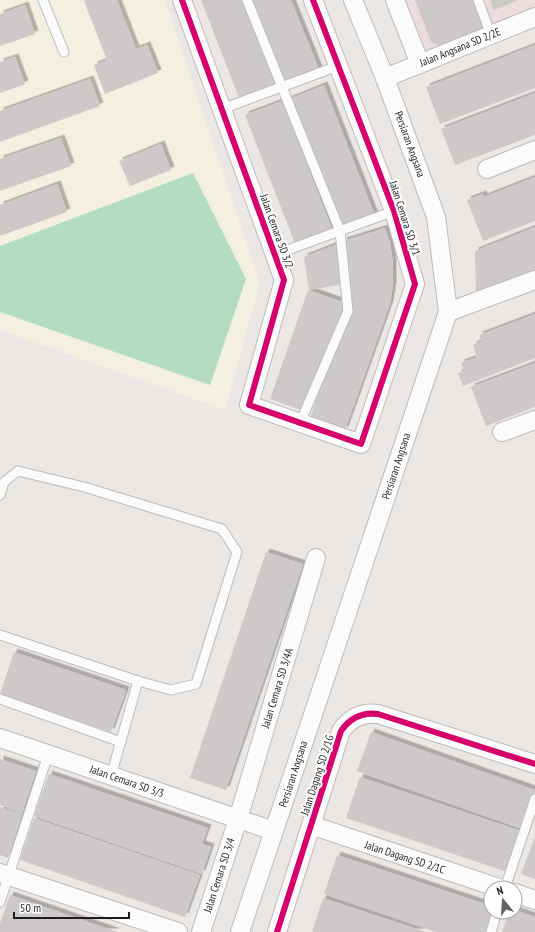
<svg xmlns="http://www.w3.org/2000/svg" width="535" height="932" viewBox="0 0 535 932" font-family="'PT Sans Narrow',sans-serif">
	<defs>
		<filter id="shadow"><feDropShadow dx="3.5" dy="-3.5" stdDeviation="0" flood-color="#0004"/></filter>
	</defs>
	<rect width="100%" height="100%" fill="#eae7e5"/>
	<polygon fill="#ebdcdd" points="389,0 535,0 535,24 417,72"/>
	<polygon fill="#f3efe1" points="0,0 165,0 260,283 225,410 0,330"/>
	<polygon fill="#b4dcc3" points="193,173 246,279 210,385 0,312 0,246"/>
	<g fill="#cdc9c8" filter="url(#shadow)">
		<polygon points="86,0 117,0 136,49 147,45 158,73 105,94 94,65 107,60 84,1"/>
		<polygon points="201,0 244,0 278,89 241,103"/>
		<polygon points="249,0 291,0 320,72 283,87"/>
		<polygon points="415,0 475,0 486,29 441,46 431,42"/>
		<polygon points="490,0 519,0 494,10"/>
		<polygon points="25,5 35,34 0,46 0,14"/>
		<polygon points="535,45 535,88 440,124 426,87"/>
		<polygon points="15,57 25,84 0,93 0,62"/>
		<polygon points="90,79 100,106 0,142 0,111"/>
		<polygon points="324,85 375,216 338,230 287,100"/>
		<polygon points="535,93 535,135 455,165 441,129"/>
		<polygon points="282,101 333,232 296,246 245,115"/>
		<polygon points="61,138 71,166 0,191 0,159"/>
		<polygon points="161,144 171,170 130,186 119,161"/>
		<polygon points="535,177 535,221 483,241 467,200 483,194 484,197"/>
		<polygon points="57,184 67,212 0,236 0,205"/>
		<polygon points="535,227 535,270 476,293 475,251"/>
		<polygon points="385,228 390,243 393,263 393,285 390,304 345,430 310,418 348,310 350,298 350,269 343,241"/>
		<polygon points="340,243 345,284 309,290 304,257"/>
		<polygon points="308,290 345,303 307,412 270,399"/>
		<polygon points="535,314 535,358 463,386 458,373 464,371 461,363 477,357 473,345 482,341 479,335"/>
		<polygon points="535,363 535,407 486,426 471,387"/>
		<polygon points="266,552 303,564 226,790 190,778"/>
		<polygon points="14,652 126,690 111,732 0,694"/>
		<polygon points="371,732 535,790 535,792 522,829 357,771"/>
		<polygon points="0,759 36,771 22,813 0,805"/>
		<polygon points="49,774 208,828 202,844 211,847 202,874 34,816"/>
		<polygon points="360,777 521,831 507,872 346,818"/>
		<polygon points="0,807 22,814 8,858 0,855"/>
		<polygon points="34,818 200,875 185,917 20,860"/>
		<polygon points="535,837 535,879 521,874"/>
		<polygon points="337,855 491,906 491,912 495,912 488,932 436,932 324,894"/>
		<polygon points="10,895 117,932 0,932 0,923"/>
		<polygon points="323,898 426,932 312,932"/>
		<polygon points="515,910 535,917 535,932 502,932 509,912 515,912"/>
	</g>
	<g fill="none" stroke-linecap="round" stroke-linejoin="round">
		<g stroke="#bdbcbb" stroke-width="11">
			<g id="lane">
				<polyline points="43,0 64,52"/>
				<polyline points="247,0 340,231 348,311 300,423"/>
				<polyline points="478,0 491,35"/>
				<polyline points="222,109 338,66"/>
				<polyline points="274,255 394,211"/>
				<polyline points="0,495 4,482 18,471 84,487 222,529 237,552 196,684 171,690 138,681"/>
				<polyline points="0,635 138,681 111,776"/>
				<polyline points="0,699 121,742"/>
				<polyline points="505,888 535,799"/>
				<polyline points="0,902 48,755"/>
				<polyline points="491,932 497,912"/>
			</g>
		</g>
		<g stroke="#bdbcbb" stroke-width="20">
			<g id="street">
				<polyline points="182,0 284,280 249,405 361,444 415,284 394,211 313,0"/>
				<polyline points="395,0 420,64"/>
				<polyline points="385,78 535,17"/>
				<polyline points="487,169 535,150"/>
				<polyline points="448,312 535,280"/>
				<polyline points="502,432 535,420"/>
				<polyline points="0,738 274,831"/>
				<polyline points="311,825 499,888"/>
				<polyline points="0,873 178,932"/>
				<polyline points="515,893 535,900"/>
				<polyline points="201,932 238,819 316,558"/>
				<polyline points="240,932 448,312 436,217 385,78 353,0"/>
				<path d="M277 932 341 731C350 718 362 712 378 714L535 764"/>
			</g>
		</g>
		<use href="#lane" stroke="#fcfbfb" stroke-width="9"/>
		<use href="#street" stroke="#fcfbfb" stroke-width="18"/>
		<g stroke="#fff" stroke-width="8">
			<g id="cycleway">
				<polyline points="182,0 284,280 249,405 361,444 415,284 394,211 313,0"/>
				<path d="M277 932 341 731C350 718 362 712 378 714L535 764"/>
			</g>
		</g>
		<use href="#cycleway" stroke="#d6006c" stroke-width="6"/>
	</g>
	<g text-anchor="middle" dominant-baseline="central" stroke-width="4" stroke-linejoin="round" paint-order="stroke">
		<g font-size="11" fill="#1c1c1c" stroke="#fff">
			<text transform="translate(460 47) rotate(-22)">Jalan Angsana SD 2/2E</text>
			<text transform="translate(410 144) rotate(70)">Persiaran Angsana</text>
			<text transform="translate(405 218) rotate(72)">Jalan Cemara SD 3/1</text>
			<text transform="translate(277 231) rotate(70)">Jalan Cemara SD 3/2</text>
			<text transform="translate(396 466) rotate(-72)">Persiaran Angsana</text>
			<text transform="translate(277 688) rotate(-73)">Jalan Cemara SD 3/4A</text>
			<text transform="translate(293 774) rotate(-72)">Persiaran Angsana</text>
			<text transform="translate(317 775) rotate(-72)">Jalan Dagang SD 2/1G</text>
			<text transform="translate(127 781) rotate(19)">Jalan Cemara SD 3/3</text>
			<text transform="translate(405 857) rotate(18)">Jalan Dagang SD 2/1C</text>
			<text transform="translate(219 875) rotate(-72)">Jalan Cemara SD 3/4</text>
		</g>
	</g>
	<g transform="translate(503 900) rotate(342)"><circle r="19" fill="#ffffff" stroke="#a4a4a4"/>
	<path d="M0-3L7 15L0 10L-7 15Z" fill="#646362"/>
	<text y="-6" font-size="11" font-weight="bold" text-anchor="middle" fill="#1c1c1c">N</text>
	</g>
	<path d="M14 912v6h115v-6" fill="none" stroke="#1c1c1c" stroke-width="2"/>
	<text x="20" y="912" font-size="12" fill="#1c1c1c" stroke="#ffffff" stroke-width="3" paint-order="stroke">50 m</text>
</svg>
